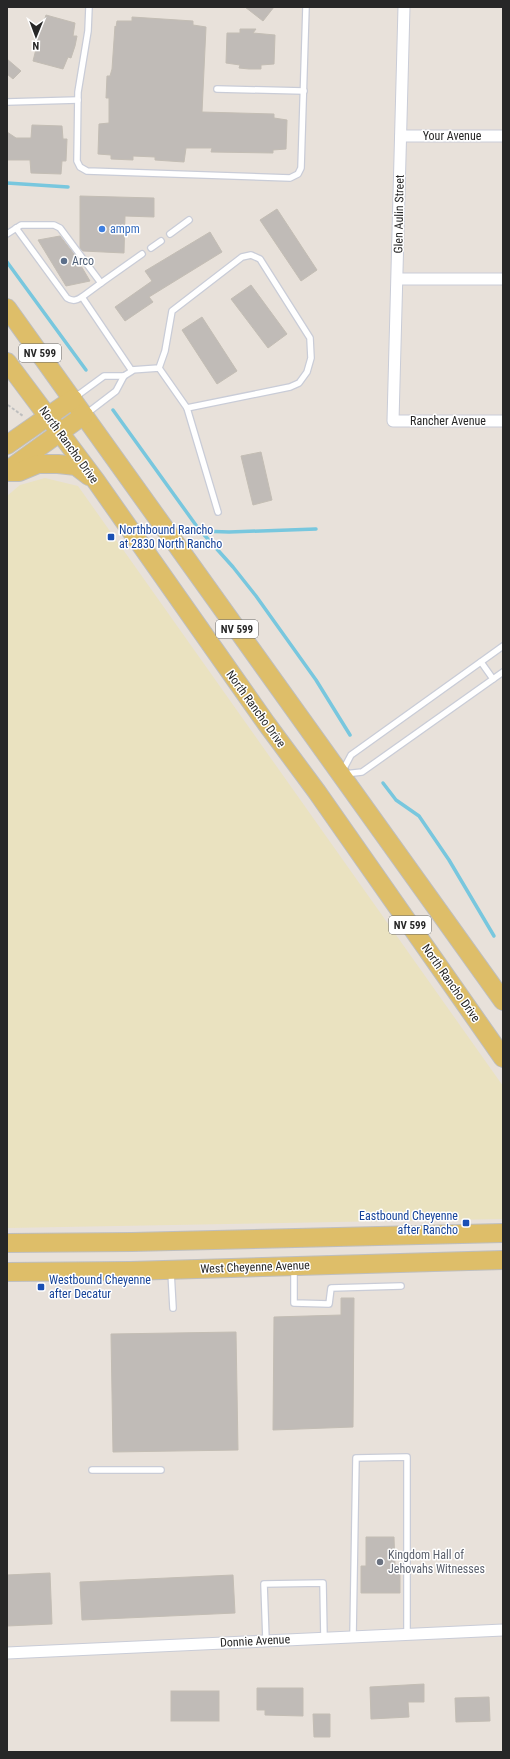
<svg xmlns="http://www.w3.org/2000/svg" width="510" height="1759" viewBox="0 0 510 1759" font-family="'Roboto Condensed',sans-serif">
	<rect width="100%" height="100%" fill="#e8e1da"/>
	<polygon fill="#eae2c0" points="45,478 78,486 503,1086 503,1219 7,1228 7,496 20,485"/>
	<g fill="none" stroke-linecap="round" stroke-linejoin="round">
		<g stroke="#78c7de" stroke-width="3.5">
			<polyline points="7,183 68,187"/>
			<polyline points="7,262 86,370"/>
			<polyline points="113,410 198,528 233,567 256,596 316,680 350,735"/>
			<polyline points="200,531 229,532 316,529"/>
			<polyline points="383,783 396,800 419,816 449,860 494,936"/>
		</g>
	</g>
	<g fill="#c0bbb7" stroke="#c3bdb4">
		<polygon points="245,7 274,7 263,21"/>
		<polygon points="46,15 75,23 73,36 77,36 75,46 71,58 68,57 63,69 33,61 36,49 33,48 38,26 42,27"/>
		<polygon points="132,17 193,21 193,25 206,27 202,112 274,114 274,118 287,120 286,149 273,150 273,153 211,152 212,148 186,148 184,162 155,160 155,157 133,156 133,160 111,159 111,155 98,154 99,124 109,123 109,98 106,98 107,76 110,76 112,69 115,26 116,27 117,21 132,21"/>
		<polygon points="240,29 256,29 253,33 275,35 274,64 261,65 261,69 249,69 239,68 240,65 226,63 227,33 240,33"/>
		<polygon points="7,59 21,71 13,79 7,74"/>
		<polygon points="32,125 62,126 63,139 67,139 66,161 62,161 61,174 31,173 30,160 7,160 7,132 16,138 31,138"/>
		<polygon points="80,196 154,198 154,217 125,216 124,253 83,251 80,248"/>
		<polygon points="277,209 317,270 301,281 260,220"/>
		<polygon points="210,232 222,252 149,297 153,302 125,321 115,307 152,281 145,271"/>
		<polygon points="60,236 74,254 90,281 66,286 38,240"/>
		<polygon points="251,285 287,334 268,348 231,299"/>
		<polygon points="202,317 237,371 217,384 182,330"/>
		<polygon points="261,452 272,500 253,505 241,456"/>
		<polygon points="341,1298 354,1298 353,1427 273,1430 274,1317 341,1315"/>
		<polygon points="236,1332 238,1450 113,1452 111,1334"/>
		<polygon points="366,1537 394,1537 395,1565 400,1565 400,1593 361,1593 361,1566 366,1566"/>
		<polygon points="50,1573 52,1624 7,1626 7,1575"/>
		<polygon points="233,1575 235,1613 82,1620 80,1582"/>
		<polygon points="424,1684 424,1702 408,1702 409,1717 371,1719 370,1687"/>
		<polygon points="257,1688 303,1688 303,1716 265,1715 265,1710 257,1710"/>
		<rect x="171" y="1691" width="48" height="30"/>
		<polygon points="489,1697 490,1721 456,1722 455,1698"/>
		<polygon points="313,1714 330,1714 330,1737 314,1737"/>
	</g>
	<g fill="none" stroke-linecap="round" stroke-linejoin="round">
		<g stroke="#c9ccd7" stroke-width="8">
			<g id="service">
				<polyline points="89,7 88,31 78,92 77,161 80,167 87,171 290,178 298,174 301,168 306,7"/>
				<polyline points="217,89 304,91"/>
				<polyline points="7,102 78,100"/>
				<path d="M16 228 67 298C73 302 77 300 82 297"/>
				<polyline points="7,234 21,225 54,225 60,228 101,283 82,297 132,371 124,376 104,376 74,398"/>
				<polyline points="170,234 189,220"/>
				<polyline points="151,248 161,241"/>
				<polyline points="101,283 142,254"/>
				<polyline points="131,370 159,368 165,351 172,311 242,257 251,255 260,259 310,338 311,358 307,372 299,383 290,387 187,408 159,368"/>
				<polyline points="187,408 218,512"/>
				<polyline points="86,414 116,391 124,376"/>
				<polyline points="481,662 493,679"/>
				<polyline points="342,772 351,755 503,646"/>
				<polyline points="344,774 362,772 503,672"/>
				<polyline points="294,1268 294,1303 329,1304 331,1288 401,1286"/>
				<polyline points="171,1272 173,1308"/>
				<polyline points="92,1470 161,1470"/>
				<polyline points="353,1636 356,1458 407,1457 407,1634"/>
				<polyline points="266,1640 264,1584 323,1583 324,1638"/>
			</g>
		</g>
		<g stroke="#c9ccd7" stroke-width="13">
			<g id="minor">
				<polyline points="404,7 393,421 503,421"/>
				<polyline points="401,136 503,136"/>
				<polyline points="398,279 503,279"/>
				<polyline points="7,1653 503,1630"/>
			</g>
		</g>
		<g stroke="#bebebe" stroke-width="20">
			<g id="primary">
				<polyline points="7,308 503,1001"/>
				<polyline points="7,362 96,481 266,723 317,792 503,1058"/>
				<polyline points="7,445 73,399"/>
				<polyline points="12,467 84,415"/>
				<polyline points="7,472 19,472 38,464 58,464 76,466 89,476"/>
				<polyline points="7,1243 132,1242 503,1233"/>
				<polyline points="7,1272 130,1271 503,1260"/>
			</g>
		</g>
		<polyline stroke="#bebebe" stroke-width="2" stroke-dasharray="3 2" stroke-linecap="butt" points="8,405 23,416"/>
		<use href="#service" stroke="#fff" stroke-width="5.5"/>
		<use href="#minor" stroke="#fff" stroke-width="11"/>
		<use href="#primary" stroke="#debe69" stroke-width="18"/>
	</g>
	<circle fill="#3f7fe0" stroke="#fff" stroke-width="1.5" cx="102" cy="229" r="4"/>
	<circle fill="#5c6f8a" stroke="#fff" stroke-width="1.5" cx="64" cy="261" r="4"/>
	<g fill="#1a4fb4" stroke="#fff" stroke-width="1.5">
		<rect x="107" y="533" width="8" height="8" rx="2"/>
		<rect x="462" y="1219" width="8" height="8" rx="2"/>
		<rect x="37" y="1283" width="8" height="8" rx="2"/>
	</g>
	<circle fill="#6b7280" stroke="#fff" stroke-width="1.5" cx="380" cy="1562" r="4"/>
	<g text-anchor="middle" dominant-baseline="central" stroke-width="3" stroke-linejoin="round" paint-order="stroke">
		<g fill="#fff" stroke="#686868" stroke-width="1">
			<rect x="19" y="344" width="42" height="18" rx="3"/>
			<rect x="216" y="620" width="42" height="18" rx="3"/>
			<rect x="389" y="916" width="42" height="18" rx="3"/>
		</g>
		<g font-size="11" font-weight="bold" fill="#272727">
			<text x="40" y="353">NV 599</text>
			<text x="237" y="629">NV 599</text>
			<text x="410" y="925">NV 599</text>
		</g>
		<g font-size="12" fill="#272727" stroke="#fff">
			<text x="452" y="136">Your Avenue</text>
			<text transform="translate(399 214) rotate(-89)">Glen Aulin Street</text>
			<text x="448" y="421">Rancher Avenue</text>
			<text transform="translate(69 445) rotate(54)">North Rancho Drive</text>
			<text transform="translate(256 709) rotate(54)">North Rancho Drive</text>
			<text transform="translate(451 983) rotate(55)">North Rancho Drive</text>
			<text transform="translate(255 1267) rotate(-2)">West Cheyenne Avenue</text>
			<text transform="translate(255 1641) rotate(-3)">Donnie Avenue</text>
		</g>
		<g font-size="12" fill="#366cbe" stroke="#fff" text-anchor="start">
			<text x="110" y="229">ampm</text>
		</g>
		<g font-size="12" fill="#4e5e75" stroke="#fff" text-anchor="start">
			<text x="72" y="261">Arco</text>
		</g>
		<g font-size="12" fill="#164399" stroke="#fff" text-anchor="start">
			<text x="119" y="530">Northbound Rancho<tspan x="119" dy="14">at 2830 North Rancho</tspan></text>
			<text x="458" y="1216" text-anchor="end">Eastbound Cheyenne<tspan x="458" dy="14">after Rancho</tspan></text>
			<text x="49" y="1280">Westbound Cheyenne<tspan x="49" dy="14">after Decatur</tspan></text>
		</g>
		<g font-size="12" fill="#5b616d" stroke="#fff" text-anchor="start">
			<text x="388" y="1555">Kingdom Hall of<tspan x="388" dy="14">Jehovahs Witnesses</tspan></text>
		</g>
	</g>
	<rect width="510" height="1759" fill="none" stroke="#272727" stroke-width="16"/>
	<g transform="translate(36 36) rotate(181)" stroke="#ffffff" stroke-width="3" paint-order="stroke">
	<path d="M0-3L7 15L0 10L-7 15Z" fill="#272727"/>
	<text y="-6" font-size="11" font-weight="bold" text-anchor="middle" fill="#272727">N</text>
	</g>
</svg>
